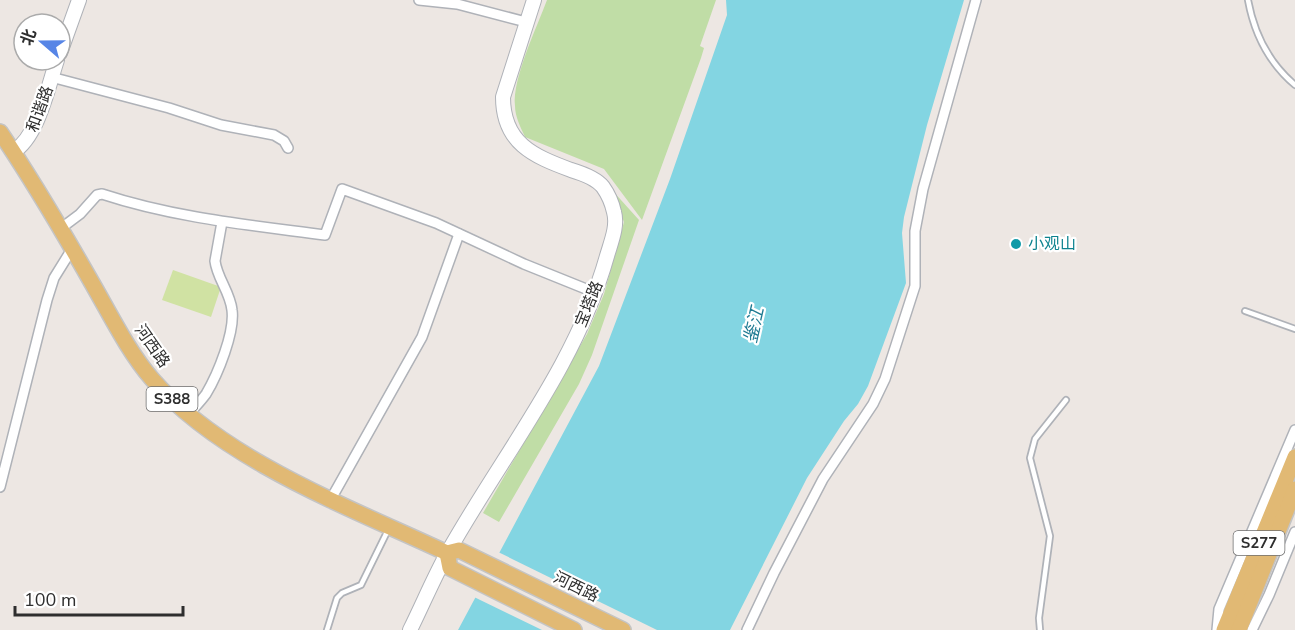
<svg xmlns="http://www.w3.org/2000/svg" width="1295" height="630" viewBox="0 0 1295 630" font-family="'Nunito Sans','Noto Sans SC',sans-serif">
	<rect width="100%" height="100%" fill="#ede7e3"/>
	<g fill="#c0dda6">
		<path d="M547 0H716L700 46 704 48 701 58 642 220 604 169 525 137C521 128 515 117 515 106 512 79 537 27 547 0Z"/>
		<polygon points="612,190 639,220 592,355 579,384 499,522 483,513 587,334 604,294 624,222"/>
	</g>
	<polygon fill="#d0e2a3" points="173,270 221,287 211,317 162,300"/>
	<polygon fill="#83d5e2" points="726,0 964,0 927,125 904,217 902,233 906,283 868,386 858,404 844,421 807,478 730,630 458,630 599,366 670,179 727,15"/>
	<polygon fill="#ede7e3" points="496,551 657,630 542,630 472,596"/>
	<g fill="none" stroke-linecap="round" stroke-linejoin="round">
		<g stroke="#afb2b8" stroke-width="8">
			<g id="lane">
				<path d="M1248 0C1254 33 1269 63 1295 85"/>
				<polyline points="1245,311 1295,329"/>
				<polyline points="327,630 337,598 342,593 361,585 388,530"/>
				<polyline points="1040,630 1039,618 1050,536 1030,458 1035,439 1066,400"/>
			</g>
		</g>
		<g stroke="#afb2b8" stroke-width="12">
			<g id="street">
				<polyline points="419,0 457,4 526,22"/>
				<polyline points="51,77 169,108 221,125 274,135 284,141 288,148"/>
				<path d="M60 229 80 214 97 195 102 194C175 218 250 225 325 235L342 189 436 223 524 264 596 293"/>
				<path d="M188 415C194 408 201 401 206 394 218 374 235 332 232 310 230 292 217 278 215 261L222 222"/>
				<polyline points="0,487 47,300 54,278 72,249"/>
				<polyline points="331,499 422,337 459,234"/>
				<polyline points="747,630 774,573 823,479 873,404 885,379 915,286 915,231 923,189 976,0"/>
				<polyline points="1217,630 1219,609 1295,430"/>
				<polyline points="1252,630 1269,595 1295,532"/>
			</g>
		</g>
		<g stroke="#afb2b8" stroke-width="16">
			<g id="secondary">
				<polyline points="60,53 79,0"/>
				<path d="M13 152C38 137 48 87 57 60"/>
				<path d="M410 630C423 604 434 577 448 552 503 454 576 366 607 256 611 242 618 226 614 212 612 203 608 194 603 187 596 178 581 173 571 170 533 156 503 143 503 97L534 0"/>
			</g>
		</g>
		<g stroke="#c4c4c4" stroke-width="18">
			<g id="primary">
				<path d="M0 132C33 181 63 232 92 283 111 316 128 351 152 379 222 460 351 508 447 553L459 550 623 630"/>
				<polyline points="447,553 450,568 574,630"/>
				<polyline points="1224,630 1295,457"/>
				<polyline points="1239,630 1295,489"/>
			</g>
		</g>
		<use href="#lane" stroke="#fff" stroke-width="4.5"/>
		<use href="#street" stroke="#fff" stroke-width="9"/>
		<use href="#secondary" stroke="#fff" stroke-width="14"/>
		<use href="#primary" stroke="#e1b974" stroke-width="15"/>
	</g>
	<circle fill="#0f9aa8" stroke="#fff" stroke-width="2" cx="1016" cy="244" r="6"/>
	<g text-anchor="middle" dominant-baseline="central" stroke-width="4.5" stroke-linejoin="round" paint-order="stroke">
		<g fill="#fff" stroke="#6d6d6d" stroke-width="1.5">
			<rect x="146.5" y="387" width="51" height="24" rx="4.5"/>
			<rect x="1233.5" y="531" width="51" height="24" rx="4.5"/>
		</g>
		<g font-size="15" font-weight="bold" fill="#2e2e2e">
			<text x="172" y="399">S388</text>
			<text x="1259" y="543">S277</text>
		</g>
		<g font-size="16" fill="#2e2e2e" stroke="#fff">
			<text transform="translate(40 109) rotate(-70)">和谐路</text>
			<text transform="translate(589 304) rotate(-68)">宝塔路</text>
			<text transform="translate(152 346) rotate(55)">河西路</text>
			<text transform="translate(576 587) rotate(26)">河西路</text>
		</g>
		<g font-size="16" fill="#0d838f" stroke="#fff" text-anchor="start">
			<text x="1028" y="244">小观山</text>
		</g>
		<g font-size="18" font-style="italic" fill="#1e7a92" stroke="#fff">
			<text transform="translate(754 325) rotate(-77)">鉴江</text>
		</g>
	</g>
	<g transform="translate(42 42) rotate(290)"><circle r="28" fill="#ffffff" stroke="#ababab" stroke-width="1.5"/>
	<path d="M0-4.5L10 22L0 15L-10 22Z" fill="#5785e6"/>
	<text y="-9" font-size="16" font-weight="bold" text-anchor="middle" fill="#2e2e2e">北</text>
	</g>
	<path d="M15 606v9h168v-9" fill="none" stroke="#2e2e2e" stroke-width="3"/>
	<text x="24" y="606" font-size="18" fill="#2e2e2e" stroke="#ffffff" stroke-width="4.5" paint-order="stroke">100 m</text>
</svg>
